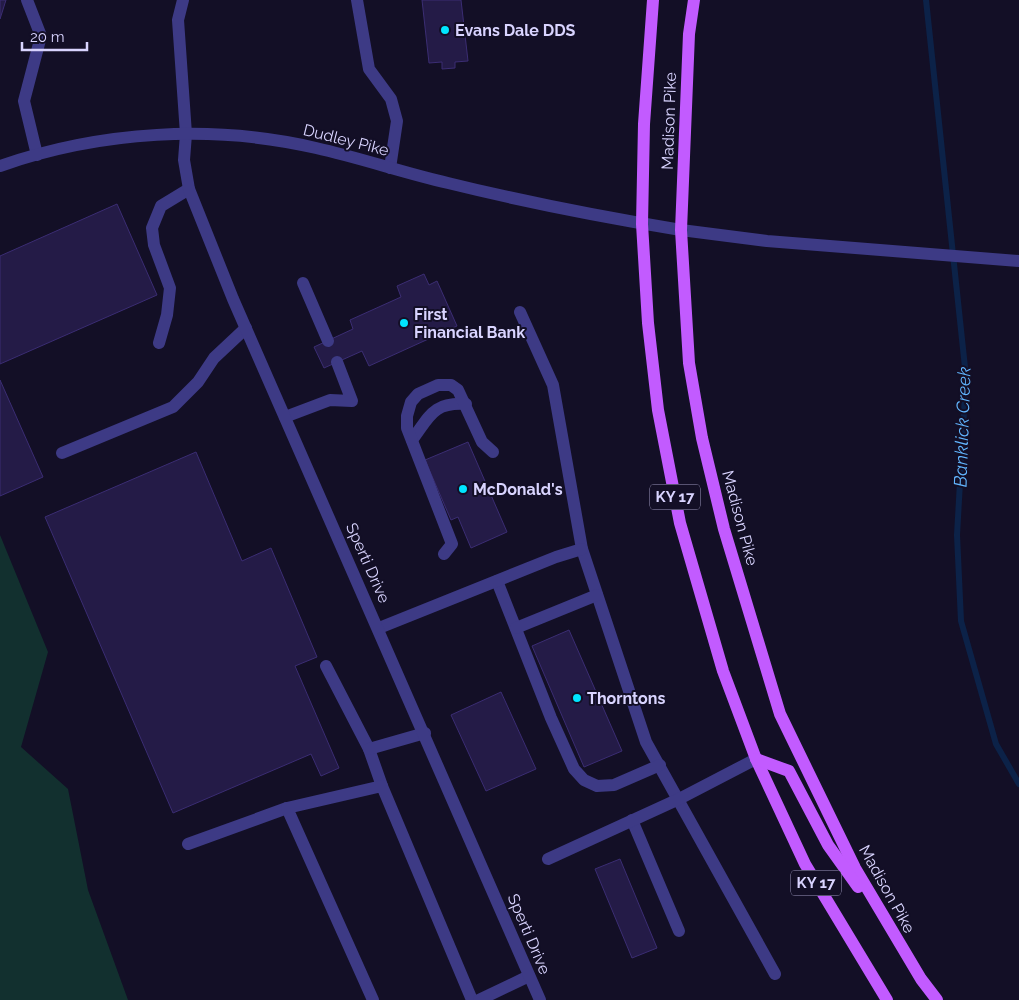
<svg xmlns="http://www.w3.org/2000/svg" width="1019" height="1000" viewBox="0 0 1019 1000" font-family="Raleway,sans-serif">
	<rect width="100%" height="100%" fill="#130f26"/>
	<polygon fill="#12302f" points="0,535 48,652 21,747 68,789 88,890 128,1000 0,1000"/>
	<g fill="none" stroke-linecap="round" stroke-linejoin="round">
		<polyline stroke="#0c2248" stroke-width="6" points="926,0 966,377 957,535 961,621 996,744 1019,784"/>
	</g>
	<g fill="#241b47" stroke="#3b2d73">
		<polygon points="0,0 6,0 0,19"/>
		<polygon points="422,0 461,0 468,61 455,62 455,68 442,69 442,62 429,63"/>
		<polygon points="117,204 157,295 0,364 0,256"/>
		<polygon points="424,274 429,285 437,281 457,326 369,366 362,351 324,368 314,347 353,329 350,320 401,297 397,286"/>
		<polygon points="0,380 43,477 0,496"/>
		<polygon points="468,442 507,532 471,548 458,517 451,520 425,460"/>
		<polygon points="196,452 242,561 271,548 317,657 295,666 339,768 321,776 311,754 173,813 45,517"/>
		<polygon points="569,630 622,751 584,767 532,646"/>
		<polygon points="501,692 536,769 486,791 451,715"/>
		<polygon points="620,859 657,948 632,958 595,869"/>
	</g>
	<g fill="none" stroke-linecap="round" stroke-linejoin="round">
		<g stroke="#3d3a85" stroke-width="12">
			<polyline points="183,0 178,20 186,134"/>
			<polyline points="357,0 369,69 391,99 397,121 390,168"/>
			<polyline points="681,230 767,241 1019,261"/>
			<polyline points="303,283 328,341"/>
			<polyline points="520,312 553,385 582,549 646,742 775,974"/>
			<polyline points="159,343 167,315 170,288 154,245 152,228 161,206 189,189"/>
			<polyline points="285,417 330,400 352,401 337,362"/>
			<path d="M412 440C430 416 433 402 466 404"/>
			<polyline points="62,453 173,407 198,382 214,358 246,328"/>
			<polyline points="444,554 452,544 407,428 407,416 411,402 418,394 438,385 451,385 458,390 482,442 493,452"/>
			<polyline points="497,581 551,718 574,769 584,780 597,786 614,785 660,765"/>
			<polyline points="379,628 556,557 582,549"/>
			<polyline points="516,628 597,595"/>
			<polyline points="326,666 369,749 382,786"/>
			<polyline points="369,749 425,733"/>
			<polyline points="632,820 679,931"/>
			<polyline points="188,844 287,808"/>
			<polyline points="548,859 679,799 756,759"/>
			<polyline points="373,1000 287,808 382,786 472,1000"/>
			<polyline points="479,1000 529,976"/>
		</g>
		<g stroke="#3d3a85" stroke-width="12">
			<polyline points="27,0 41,36 24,101 37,155"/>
			<polyline points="186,134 184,160 189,189 233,299 540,1000"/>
		</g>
		<path stroke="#3d3a85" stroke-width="12" d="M0 166C100 131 213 124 316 148 361 158 404 173 448 183 525 202 602 217 681 230"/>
		<g stroke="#c25bff" stroke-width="12">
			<polyline points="653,0 644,124 642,224 648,323 658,410 680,523 723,671 756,759 805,864 887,1000"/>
			<polyline points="694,0 689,34 681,230 689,363 702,438 724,529 780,714 855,868 921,979 937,1000"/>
			<polyline points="756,759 789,771 828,845 858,887"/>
		</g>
	</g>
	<g fill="#00e5ff" stroke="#130f26" stroke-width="2">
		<circle cx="445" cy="30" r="5"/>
		<circle cx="404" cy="323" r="5"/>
		<circle cx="463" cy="489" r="5"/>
		<circle cx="577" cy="698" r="5"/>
	</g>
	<g text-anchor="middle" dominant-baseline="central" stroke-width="4" stroke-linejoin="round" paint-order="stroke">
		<g fill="#130f26" stroke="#9e99be" stroke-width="1">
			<rect x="650" y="484.5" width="50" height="25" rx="4"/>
			<rect x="791" y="870.5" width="50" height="25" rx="4"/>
		</g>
		<g font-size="15" font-weight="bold" fill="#d9d4ff">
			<text x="675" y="497">KY 17</text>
			<text x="816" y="883">KY 17</text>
		</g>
		<g font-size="16" font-weight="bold" fill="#d9d4ff" stroke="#130f26" text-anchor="start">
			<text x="455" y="30">Evans Dale DDS</text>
			<text x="414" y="314">First<tspan x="414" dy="18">Financial Bank</tspan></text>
			<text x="473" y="489">McDonald's</text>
			<text x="587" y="698">Thorntons</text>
		</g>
		<g font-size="16" fill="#d9d4ff" stroke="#130f26">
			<text transform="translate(669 121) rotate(-88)">Madison Pike</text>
			<text transform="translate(346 140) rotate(14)">Dudley Pike</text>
			<text transform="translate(740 518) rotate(75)">Madison Pike</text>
			<text transform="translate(368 563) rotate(66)">Sperti Drive</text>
			<text transform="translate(887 889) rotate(61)">Madison Pike</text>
			<text transform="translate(529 934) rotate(67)">Sperti Drive</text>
		</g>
		<g font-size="18" font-style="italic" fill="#62b6ff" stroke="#130f26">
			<text transform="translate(962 427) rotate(-88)">Banklick Creek</text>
		</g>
	</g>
	<path d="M22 42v8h65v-8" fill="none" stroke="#d9d4ff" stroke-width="2.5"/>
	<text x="30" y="42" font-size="15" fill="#d9d4ff" stroke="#130f26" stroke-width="4" paint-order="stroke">20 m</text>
</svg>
